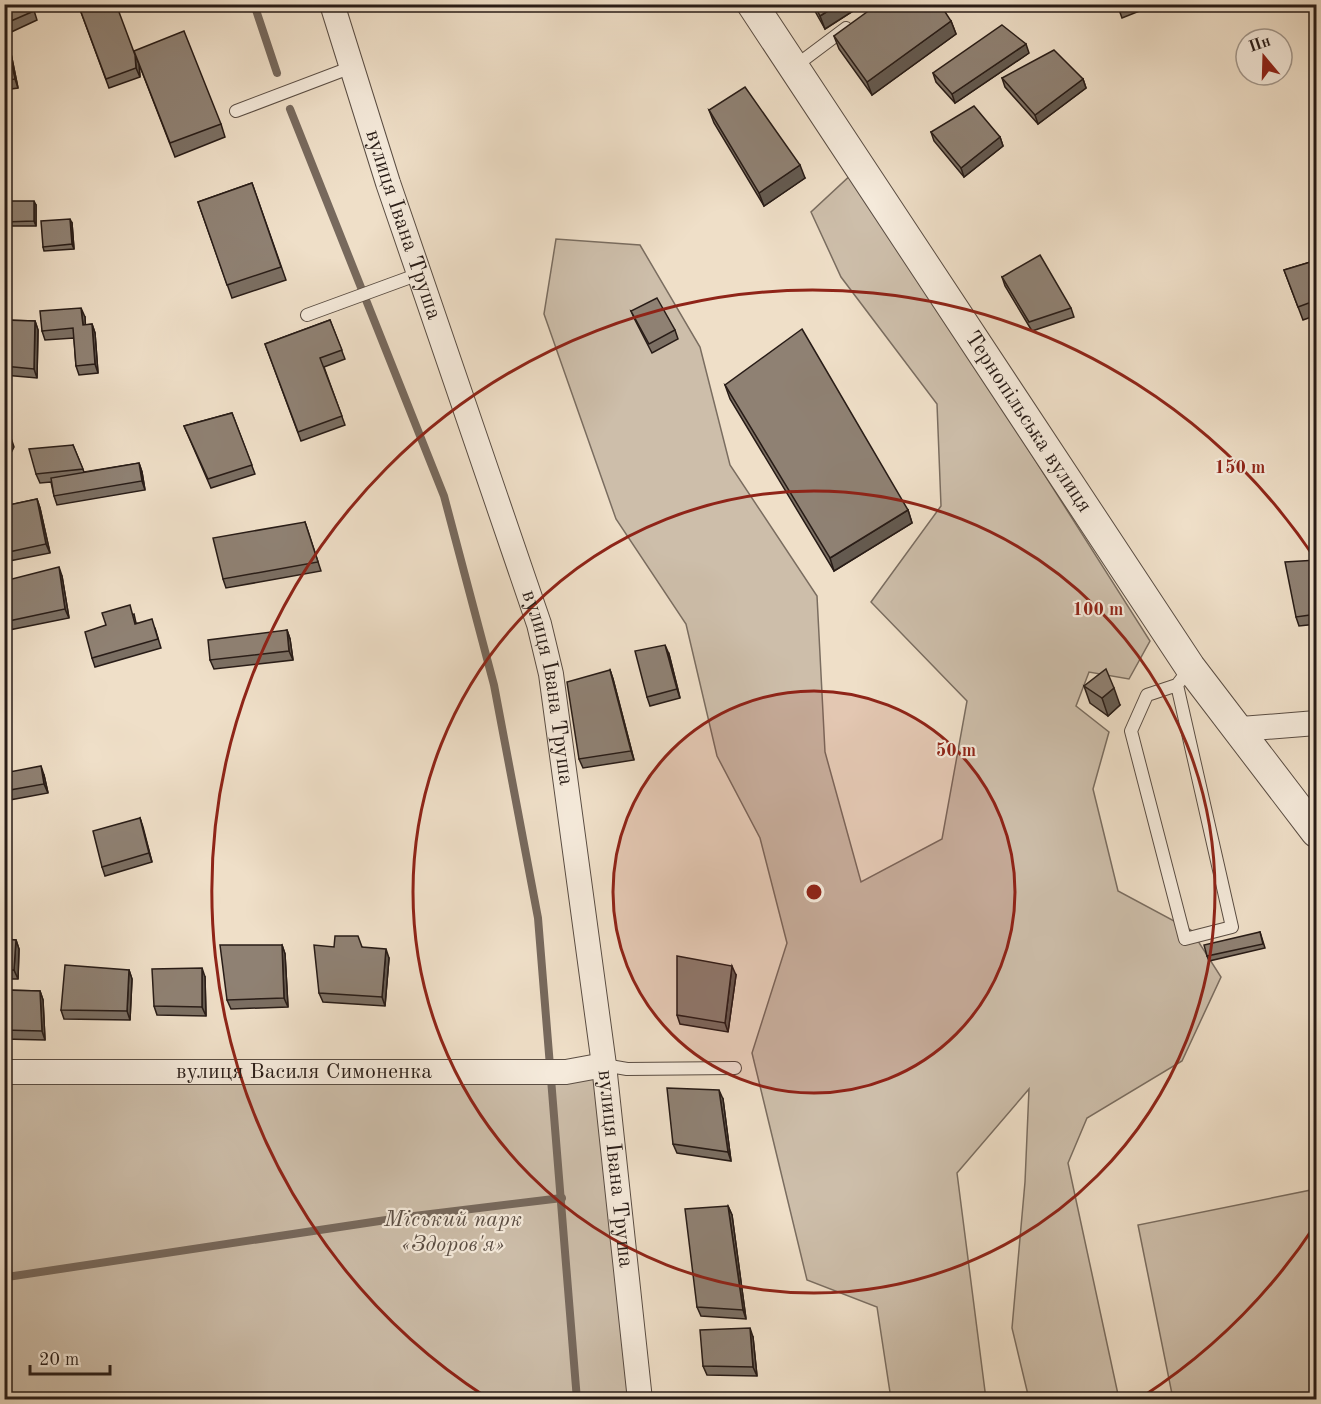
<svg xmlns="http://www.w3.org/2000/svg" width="1321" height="1404" viewBox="0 0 1321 1404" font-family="'Old Standard TT',serif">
	<rect width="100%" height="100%" fill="#efdfc8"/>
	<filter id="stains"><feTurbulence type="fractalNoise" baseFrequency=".00333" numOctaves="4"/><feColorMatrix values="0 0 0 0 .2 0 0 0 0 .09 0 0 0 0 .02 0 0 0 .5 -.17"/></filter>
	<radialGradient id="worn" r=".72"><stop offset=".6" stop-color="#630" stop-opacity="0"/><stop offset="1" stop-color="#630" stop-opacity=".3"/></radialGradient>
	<g fill="#cdbeaa" stroke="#7a6d60" stroke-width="1.5">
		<polygon points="853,173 1150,641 1129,679 1089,672 1076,706 1109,732 1093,789 1118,891 1191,930 1221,977 1182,1061 1087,1118 1068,1163 1119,1399 1029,1399 1012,1328 1025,1182 1029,1089 957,1173 986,1399 891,1399 877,1307 807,1280 752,1053 787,943 760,838 717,756 686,624 616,519 544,314 556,239 640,245 700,347 730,465 817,596 825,752 861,882 942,839 967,701 871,602 941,506 937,404 841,277 811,212"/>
		<polygon points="604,1065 640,1399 5,1399 4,1071"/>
		<polygon points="1316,1189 1316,1399 1173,1399 1138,1225"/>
	</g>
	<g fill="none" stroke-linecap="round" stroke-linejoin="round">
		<g stroke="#77695d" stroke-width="8">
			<polyline points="254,4 277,73"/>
			<polyline points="290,109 444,496 494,685 538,918 577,1400"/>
			<polyline points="7,1277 406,1217 562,1198"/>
		</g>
		<g stroke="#5a4d43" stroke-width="14">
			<g id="service">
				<polyline points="794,67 846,28"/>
				<polyline points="236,111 352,67"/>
				<polyline points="307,315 419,274"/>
				<polyline points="1177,685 1147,695 1131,731 1185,939 1232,927 1177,685 1190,668"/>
				<polyline points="604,1065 627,1069 735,1068"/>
			</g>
		</g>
		<g stroke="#5a4d43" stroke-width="26">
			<g id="minor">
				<path id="s1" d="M332 4 388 183 539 624 551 674 604 1065 640 1400"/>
				<polyline points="1241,729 1316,723"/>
				<path id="s2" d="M4 1072H566L604 1065"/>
			</g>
		</g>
		<g stroke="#5a4d43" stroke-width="32">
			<g id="tertiary">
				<path id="s3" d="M752 4 1190 667 1316 832"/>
			</g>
		</g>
		<use href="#service" stroke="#f5eadb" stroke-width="12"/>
		<use href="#minor" stroke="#f5eadb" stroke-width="24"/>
		<use href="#tertiary" stroke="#f5eadb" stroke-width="30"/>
	</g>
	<g fill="#7b6f63" stroke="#281c17" stroke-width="1.5">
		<polygon points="4,4 32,4 37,20 7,34 18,88 4,90"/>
		<polygon points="78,4 135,55 221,124 225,137 175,157 139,64 140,77 109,88"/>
		<polygon points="127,4 141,4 129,9"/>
		<polygon points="811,4 864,4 825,29"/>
		<polygon points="1117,4 1157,4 1122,18"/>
		<polygon points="951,21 956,34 872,95 839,49 834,36"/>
		<polygon points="1029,53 955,103 936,82 933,73"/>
		<polygon points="1002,78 1083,79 1086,88 1038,124 1005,87"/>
		<polygon points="709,110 805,178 764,206 714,123"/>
		<polygon points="931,132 1000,137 1003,146 964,177 934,141"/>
		<polygon points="252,183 286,280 232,298 198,202"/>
		<polygon points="4,201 36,205 36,226 4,226"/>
		<polygon points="72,223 74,249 44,251 43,247"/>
		<polygon points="1317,260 1317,315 1303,320 1284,270"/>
		<polygon points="1002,277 1071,308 1074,317 1032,331 1005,286"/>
		<polygon points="631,311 675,330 678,339 652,353 635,320"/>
		<polygon points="85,317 85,325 92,324 95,333 98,373 79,375 76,366 74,338 45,340 42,331"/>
		<polygon points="4,320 35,321 38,330 37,378 4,375"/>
		<polygon points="330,320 345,359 324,367 345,425 301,441 265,344"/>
		<polygon points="725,385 908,510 912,523 834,571 730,399"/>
		<polygon points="232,413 255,474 211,488 184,426"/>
		<polygon points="73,445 84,472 139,463 142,472 145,490 57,505 54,496 51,482 40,483 36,474"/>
		<polygon points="37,499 40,508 50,553 4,562 4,506"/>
		<polygon points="305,522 321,571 226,588 223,579"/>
		<polygon points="1317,560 1317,624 1299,626 1296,617"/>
		<polygon points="62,576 69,618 4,631 4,581"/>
		<polygon points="134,614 136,623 155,628 161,648 95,667 92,658 106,625"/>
		<polygon points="287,630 290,639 293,660 214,669 210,660"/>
		<polygon points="669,654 680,698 650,706 647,697"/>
		<polygon points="610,670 613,679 634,760 583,768 579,759"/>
		<polygon points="1084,686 1120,705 1108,716 1090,703"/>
		<polygon points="4,773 44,775 48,793 4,801"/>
		<polygon points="140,818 152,862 105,876 102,867"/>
		<polygon points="1260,932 1265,948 1209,961 1207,956"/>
		<polygon points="4,939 16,940 19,949 18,979 4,979"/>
		<polygon points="282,945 285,954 288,1007 231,1009 227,1000"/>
		<polygon points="334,947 362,947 389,958 385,1006 323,1002 319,993"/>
		<polygon points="129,970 132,979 130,1020 64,1019 61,1010"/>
		<polygon points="736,975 728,1032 680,1024 677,1015"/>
		<polygon points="205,977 206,1016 157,1015 154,1006"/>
		<polygon points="4,990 40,991 43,1000 45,1040 4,1039"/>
		<polygon points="723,1099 731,1161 677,1153 673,1144"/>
		<polygon points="728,1206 732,1215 746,1319 701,1316 697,1307"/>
		<polygon points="753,1337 757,1376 707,1375 703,1366"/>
	</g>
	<g fill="#645a50" stroke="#281c17" stroke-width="1.5">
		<polygon points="839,4 864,4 825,29 820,16"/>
		<polygon points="951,21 956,34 872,95 867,82"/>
		<polygon points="4,27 7,34 18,88 15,79"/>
		<polygon points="1026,44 1029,53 955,103 952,94"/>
		<polygon points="135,55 139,64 140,77 136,68"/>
		<polygon points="1083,79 1086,88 1038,124 1035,115"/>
		<polygon points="1000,137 1003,146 964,177 961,168"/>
		<polygon points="800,165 805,178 764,206 759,193"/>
		<polygon points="34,201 36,205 36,226 34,221"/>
		<polygon points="70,219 72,223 74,249 72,244"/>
		<polygon points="81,308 85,317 86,334 83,325"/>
		<polygon points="35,321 38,330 37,378 34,369"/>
		<polygon points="92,324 95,333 98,373 95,364"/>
		<polygon points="11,438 14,447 4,467 4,451"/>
		<polygon points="139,463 142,472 145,490 142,481"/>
		<polygon points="37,499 40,508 50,553 46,544"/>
		<polygon points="908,510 912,523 834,571 830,558"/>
		<polygon points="59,567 62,576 69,618 65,609"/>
		<polygon points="287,630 290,639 293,660 289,651"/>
		<polygon points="665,645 669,654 680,698 677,689"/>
		<polygon points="610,670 613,679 634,760 631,751"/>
		<polygon points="1114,688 1120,705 1108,716 1102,698"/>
		<polygon points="41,766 44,775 48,793 44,784"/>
		<polygon points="140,818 143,827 152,862 149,853"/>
		<polygon points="16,940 19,949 18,979 14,970"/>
		<polygon points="282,945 285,954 288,1007 284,998"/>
		<polygon points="386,949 389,958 385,1006 382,997"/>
		<polygon points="732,966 736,975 728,1032 725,1023"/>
		<polygon points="202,968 205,977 206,1016 202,1007"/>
		<polygon points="129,970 132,979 130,1020 127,1011"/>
		<polygon points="40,991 43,1000 45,1040 42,1031"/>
		<polygon points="719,1090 723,1099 731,1161 728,1152"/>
		<polygon points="728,1206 732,1215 746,1319 743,1310"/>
		<polygon points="750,1328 753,1337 757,1376 753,1367"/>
	</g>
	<g fill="#8f8173" stroke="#281c17" stroke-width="1.5">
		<polygon points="4,4 32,4 34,11 4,24"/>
		<polygon points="78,4 116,4 135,55 136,68 106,79"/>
		<polygon points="814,4 839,4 820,16"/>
		<polygon points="878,4 940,4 951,21 867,82 834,36"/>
		<polygon points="1002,25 1026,44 952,94 933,73"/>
		<polygon points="4,29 15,79 4,81"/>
		<polygon points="184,31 221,124 170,143 134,51"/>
		<polygon points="1054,50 1083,79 1035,115 1002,78"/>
		<polygon points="745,87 800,165 759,193 709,110"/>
		<polygon points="974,106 1000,137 961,168 931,132"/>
		<polygon points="252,183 281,267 227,285 198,202"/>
		<polygon points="4,201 34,201 34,221 4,222"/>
		<polygon points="70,219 72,244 43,247 41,221"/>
		<polygon points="1040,255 1071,308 1029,322 1002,277"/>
		<polygon points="1317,260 1317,300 1298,307 1284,270"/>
		<polygon points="657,298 675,330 649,344 631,311"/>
		<polygon points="81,308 83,325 92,324 95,364 76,366 73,328 42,331 40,311"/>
		<polygon points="4,320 35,321 34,369 4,366"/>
		<polygon points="330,320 342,350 320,358 342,416 298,432 265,344"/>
		<polygon points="802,329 908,510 830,558 725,385"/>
		<polygon points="232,413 252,465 208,479 184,426"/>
		<polygon points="4,431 11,438 4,451"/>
		<polygon points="73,445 83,469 36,474 29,449"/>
		<polygon points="139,463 142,481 54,496 51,478"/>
		<polygon points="37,499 46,544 4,553 4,506"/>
		<polygon points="305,522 318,562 223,579 213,538"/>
		<polygon points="1317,560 1317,614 1296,617 1285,562"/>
		<polygon points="59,567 65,609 4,622 4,581"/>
		<polygon points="130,605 135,624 152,619 158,639 92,658 85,632 106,625 102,613"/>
		<polygon points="287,630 289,651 210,660 208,640"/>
		<polygon points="665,645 677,689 647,697 635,651"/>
		<polygon points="1106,669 1114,688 1102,698 1084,686"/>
		<polygon points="610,670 631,751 579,759 567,682"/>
		<polygon points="41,766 44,784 4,791 4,773"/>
		<polygon points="140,818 149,853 102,867 93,831"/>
		<polygon points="1260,932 1263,944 1207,956 1204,945"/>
		<polygon points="335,936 358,936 362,947 386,949 382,997 319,993 314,945 334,947"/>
		<polygon points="4,939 16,940 14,970 4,970"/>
		<polygon points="220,945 282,945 284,998 227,1000"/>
		<polygon points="677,956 732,966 725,1023 677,1015"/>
		<polygon points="65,965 129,970 127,1011 61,1010"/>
		<polygon points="202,968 202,1007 154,1006 152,969"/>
		<polygon points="4,990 40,991 42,1031 4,1030"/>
		<polygon points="667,1088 719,1090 728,1152 673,1144"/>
		<polygon points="728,1206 743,1310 697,1307 685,1209"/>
		<polygon points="750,1328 753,1367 703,1366 700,1330"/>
	</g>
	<circle cx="814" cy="892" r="201" fill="#8f2418" fill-opacity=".12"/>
	<g fill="none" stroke="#8f2418" stroke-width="3">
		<circle cx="814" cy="892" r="201"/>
		<circle cx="814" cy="892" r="401"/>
		<path d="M1316 1224A602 602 0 0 1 1142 1397M486 1397A602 602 0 1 1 1316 560"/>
	</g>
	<g text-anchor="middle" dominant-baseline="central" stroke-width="4.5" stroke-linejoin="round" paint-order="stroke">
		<g font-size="22" fill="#281c17" stroke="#f5eadb">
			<text stroke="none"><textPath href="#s1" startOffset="232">вулиця Івана Труша</textPath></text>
			<text stroke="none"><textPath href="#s3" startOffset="501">Тернопільська вулиця</textPath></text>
			<text stroke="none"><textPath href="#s1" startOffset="718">вулиця Івана Труша</textPath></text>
			<text stroke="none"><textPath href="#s2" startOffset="300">вулиця Василя Симоненка</textPath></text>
			<text stroke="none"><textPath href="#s1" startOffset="1204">вулиця Івана Труша</textPath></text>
		</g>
		<g font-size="22" font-style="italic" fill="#5a4d43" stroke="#f5eadb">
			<text x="453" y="1220">Міський парк<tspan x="453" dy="25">«Здоров'я»</tspan></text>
		</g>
	</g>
	<circle cx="814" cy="892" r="9" fill="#8f2418" stroke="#f5eadb" stroke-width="3"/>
	<g font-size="18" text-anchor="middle" font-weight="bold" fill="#8f2418" stroke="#f5eadb" stroke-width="4.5" stroke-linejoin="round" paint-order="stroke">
		<text x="1240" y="473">150 m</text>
		<text x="1098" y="615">100 m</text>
		<text x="956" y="756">50 m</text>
	</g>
	<rect width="1321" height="1404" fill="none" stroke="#efdfc8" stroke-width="24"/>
	<rect x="6" y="6" width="1309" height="1392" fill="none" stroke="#281c17" stroke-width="3"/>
	<rect x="12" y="12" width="1297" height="1380" fill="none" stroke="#281c17" stroke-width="1.5"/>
	<g transform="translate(1264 57) rotate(341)"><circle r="28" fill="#f5eadb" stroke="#a3988d" stroke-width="1.5"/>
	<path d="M0-4.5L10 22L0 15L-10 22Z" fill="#8f2418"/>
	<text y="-9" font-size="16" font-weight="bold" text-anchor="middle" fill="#281c17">Пн</text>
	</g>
	<path d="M30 1365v9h80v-9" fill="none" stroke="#281c17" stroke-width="3"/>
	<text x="39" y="1365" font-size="18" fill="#281c17" stroke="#f5eadb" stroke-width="4.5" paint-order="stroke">20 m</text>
	<rect width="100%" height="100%" filter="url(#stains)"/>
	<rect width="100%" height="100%" fill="url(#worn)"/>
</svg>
